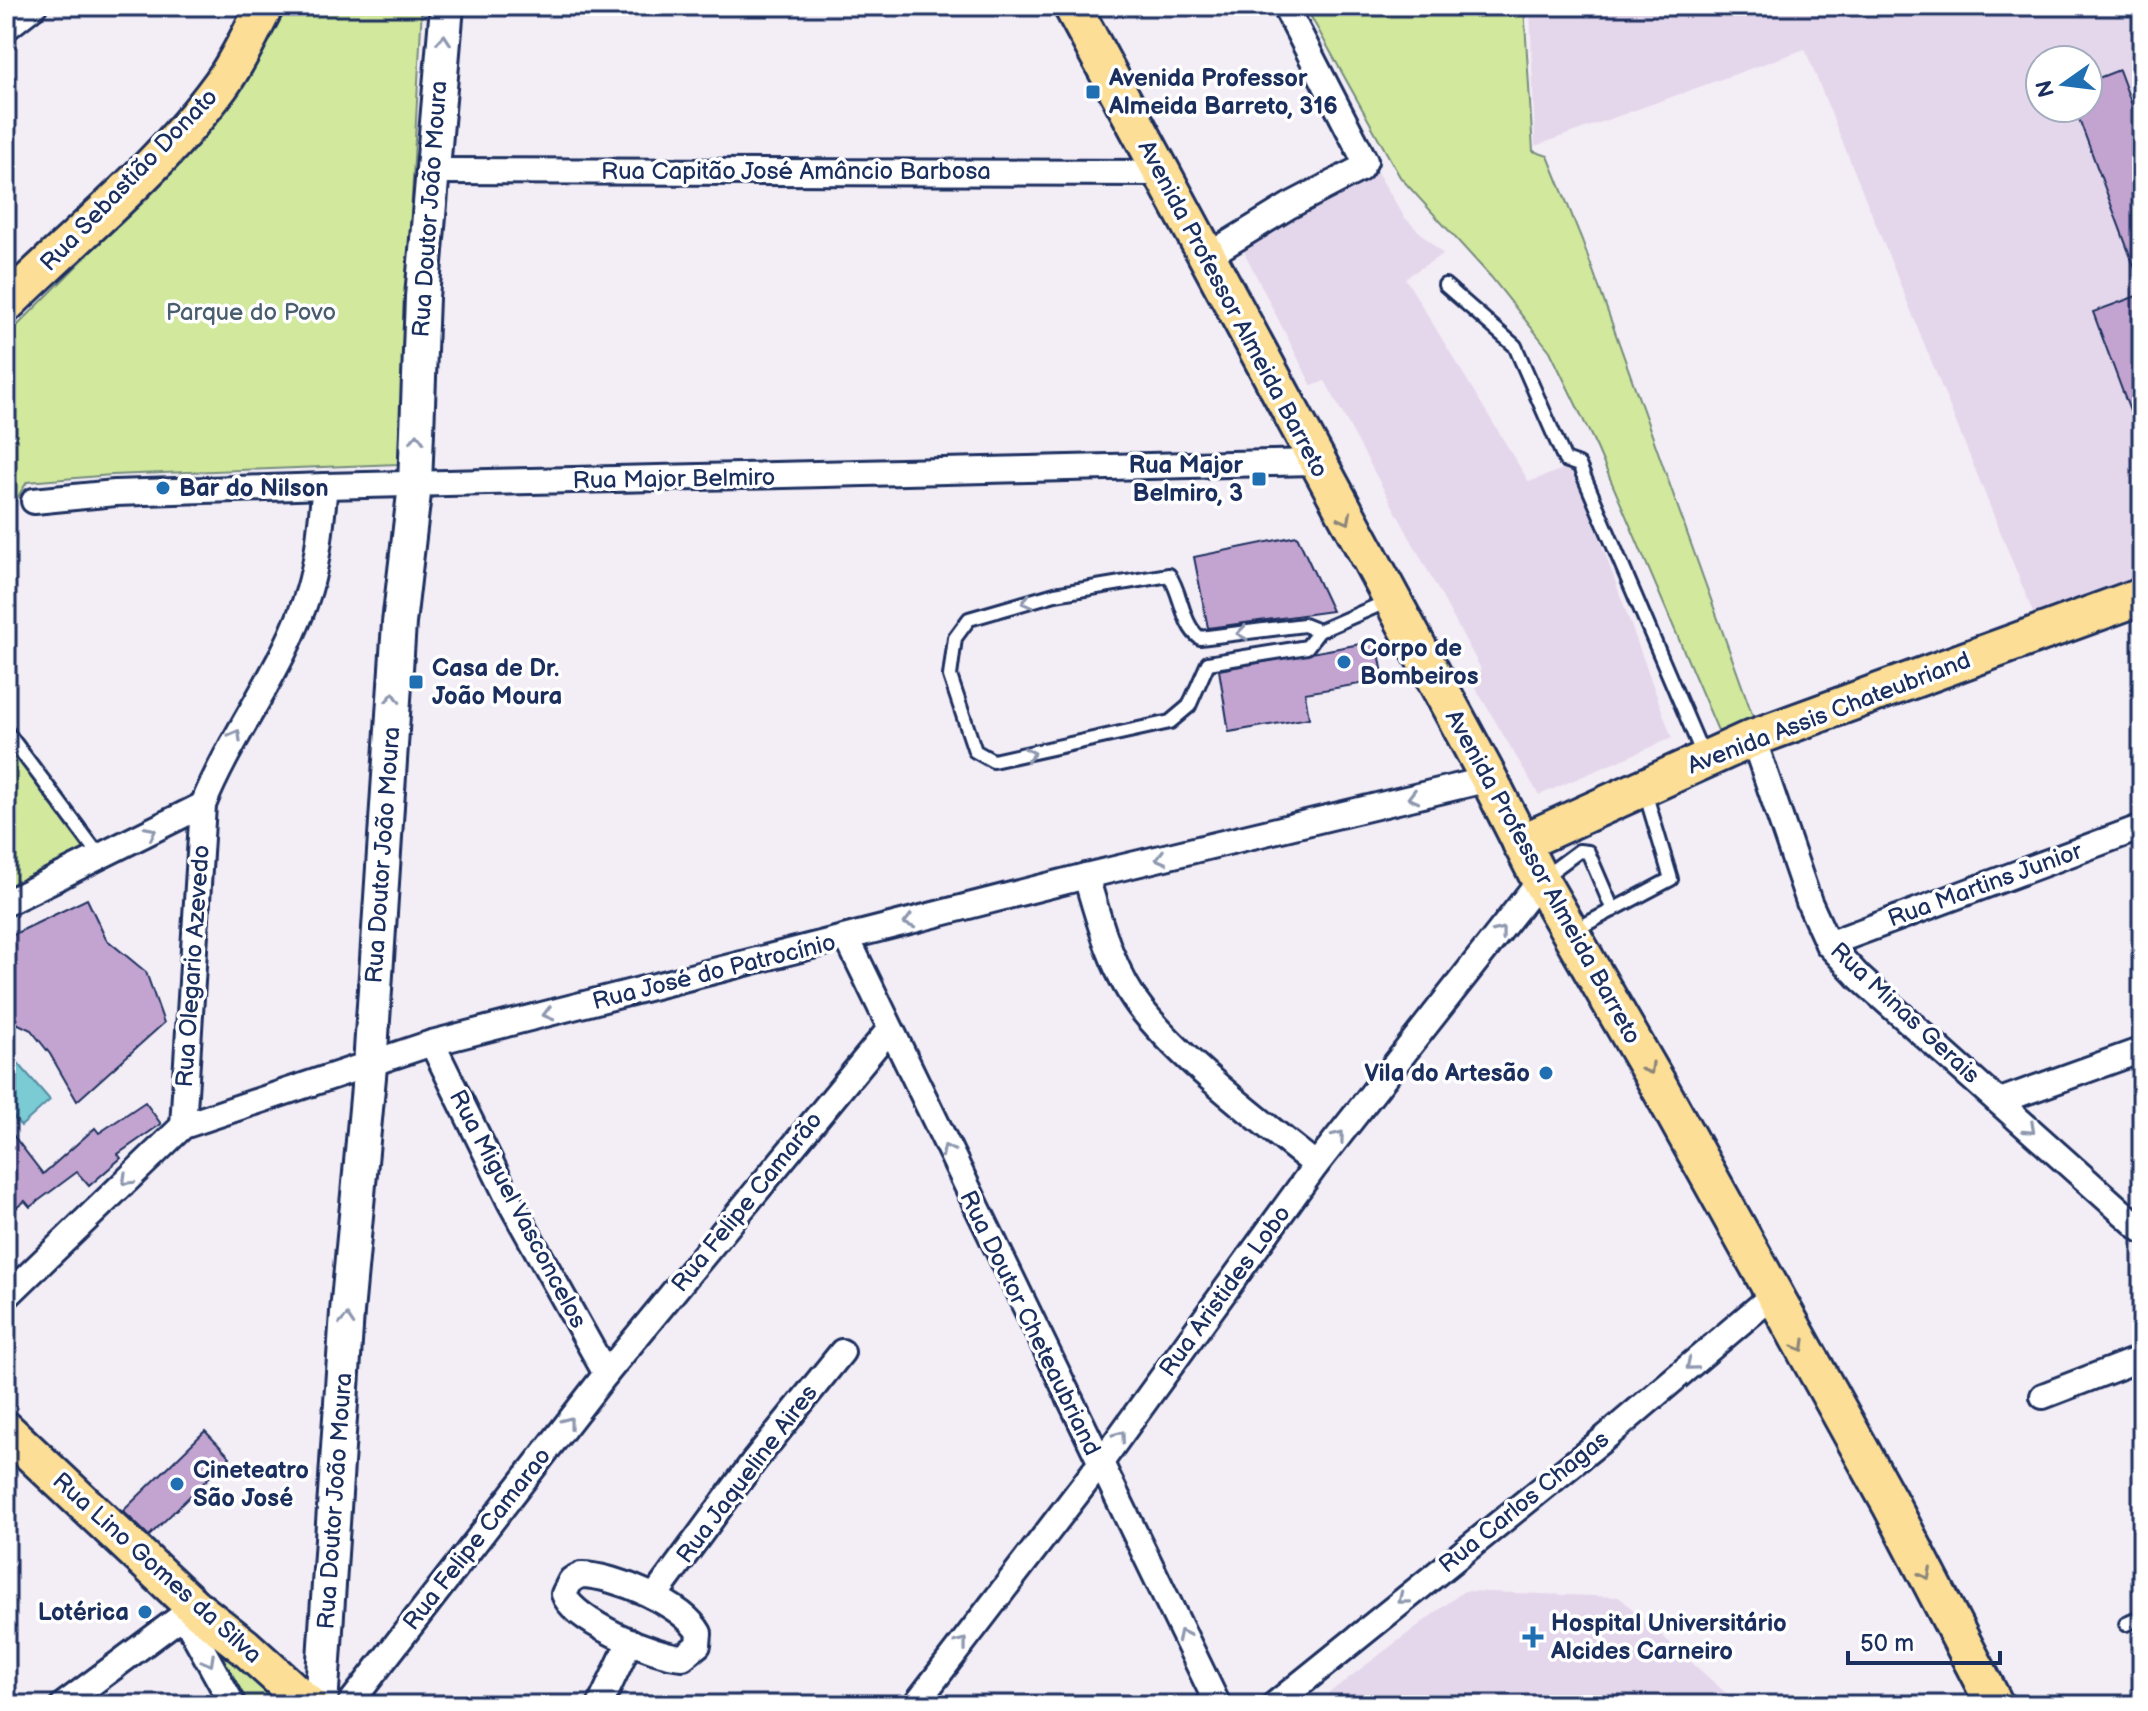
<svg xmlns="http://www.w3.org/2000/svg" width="2148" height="1711" viewBox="0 0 2148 1711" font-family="'Balsamiq Sans',sans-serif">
	<rect width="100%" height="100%" fill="#f3edf6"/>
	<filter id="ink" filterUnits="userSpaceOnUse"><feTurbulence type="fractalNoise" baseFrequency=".0125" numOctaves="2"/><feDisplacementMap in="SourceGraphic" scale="16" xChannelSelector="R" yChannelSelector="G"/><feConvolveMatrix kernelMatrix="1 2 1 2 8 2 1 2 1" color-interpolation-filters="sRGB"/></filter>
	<g filter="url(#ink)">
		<g fill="#e5d7eb" fill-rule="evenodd">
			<path d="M1530 6H2142V583L2038 625 1805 49 1535 146ZM2040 60H2088V108H2040Z"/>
			<polygon points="1375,169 1405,218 1443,254 1405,278 1529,482 1573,465 1672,738 1539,795 1469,677 1481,669 1325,381 1312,386 1241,246"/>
			<polygon points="1464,1591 1619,1597 1739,1705 1313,1705"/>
		</g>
		<g fill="#d1e89d" stroke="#768c7e" stroke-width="2">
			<polygon points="285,6 422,6 398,464 112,475 27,482 6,516 6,337 205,137"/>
			<polygon points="1305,6 1524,6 1533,151 1548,156 1582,240 1756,725 1722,740 1597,448 1550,351 1491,277 1400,177"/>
			<polygon points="6,727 88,855 6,892"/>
			<polygon points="203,1623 289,1705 240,1705"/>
		</g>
		<polygon fill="#7acbd3" stroke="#548da4" stroke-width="2" points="6,1049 50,1100 21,1126 6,1109"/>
		<g fill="#c3a4d0" stroke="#1b2f5e" stroke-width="2">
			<polygon points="2119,70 2142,132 2140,282 2075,108 2088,108 2088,82"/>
			<polygon points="2142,294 2142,438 2140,438 2093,312"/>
			<polygon points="1297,536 1332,611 1208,628 1194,557"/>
			<polygon points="1377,641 1384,680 1305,693 1309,718 1229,732 1219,670"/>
			<polygon points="87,899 106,939 146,972 164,1023 77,1101 50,1054 31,1030 6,1018 6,938"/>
			<polygon points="145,1102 161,1124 118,1154 121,1158 89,1186 77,1172 30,1207 25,1201 6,1216 6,1126 43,1174 95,1128 99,1133"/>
			<polygon points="205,1431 230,1457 149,1536 123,1511"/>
		</g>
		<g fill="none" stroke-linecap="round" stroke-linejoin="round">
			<g stroke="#1b2f5e" stroke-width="18">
				<g id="service">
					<polyline points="1445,285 1515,346 1565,460 1579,465 1703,755"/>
					<path d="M1319 631 1304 625 1200 638C1182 625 1182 594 1169 575L1055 594 969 619 955 638 950 676 975 751 993 761 1170 722 1189 706 1208 663 1307 647 1319 631 1388 601"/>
					<polyline points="6,731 101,858"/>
					<polyline points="1544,877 1579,851 1588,852 1613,910"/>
					<polyline points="1573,931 1671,879 1645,792"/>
					<polyline points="2126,1624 2142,1617"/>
				</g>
			</g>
			<g stroke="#1b2f5e" stroke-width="30">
				<g id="minor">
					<polyline points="6,28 34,6"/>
					<polyline points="432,171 1160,173"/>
					<polyline points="1206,257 1289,206 1360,169 1365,161 1285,6"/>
					<polyline points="34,501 115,493 325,486 1315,462"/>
					<polyline points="1753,738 1809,902 1828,944 1860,978 2142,1230"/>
					<path d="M1086 876C1099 921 1113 974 1143 1011 1187 1065 1261 1121 1316 1165"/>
					<polyline points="6,903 203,805"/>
					<polyline points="847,938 1218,1705"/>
					<polyline points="1828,944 2142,827"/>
					<polyline points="432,1043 510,1202 606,1374"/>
					<polyline points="2000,1101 2142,1050"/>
					<path d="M183 1126 203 805C233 731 286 666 309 590 319 556 321 520 325 486"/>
					<polyline points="6,1297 183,1126 432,1043 1086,876 1489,779"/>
					<polyline points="2043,1396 2142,1358"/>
					<path d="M581 1575C614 1575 683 1604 699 1633L698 1645 683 1657C655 1656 573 1621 564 1594L571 1580Z"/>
					<polyline points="654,1597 754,1461 842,1352"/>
					<polyline points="184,1616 233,1705"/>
					<polyline points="63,1705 194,1607"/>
					<polyline points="349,1705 606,1374 889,1030"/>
					<polyline points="600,1705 630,1641"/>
					<polyline points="915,1705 1099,1465 1316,1165 1540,880"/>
					<polyline points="1274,1705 1606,1437 1772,1296"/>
				</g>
			</g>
			<g stroke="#1b2f5e" stroke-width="38">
				<polyline id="secondary" points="321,1705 347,1312 370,1066 399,623 415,485 422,297 447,6"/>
			</g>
			<g stroke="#1b2f5e" stroke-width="42">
				<g id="primary">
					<polyline points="1072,6 1489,779 1540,880 1660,1088 1891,1505 1995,1705"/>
					<path d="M6 304C78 233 160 168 220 86 238 62 251 32 265 6"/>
					<polyline points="1521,843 1753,738 2142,596"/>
					<polyline points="6,1430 194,1607 245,1647 309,1705"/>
				</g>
			</g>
			<use href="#service" stroke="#fff" stroke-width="12"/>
			<use href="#minor" stroke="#fff" stroke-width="24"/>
			<use href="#secondary" stroke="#fff" stroke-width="32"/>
			<use href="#primary" stroke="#fcde96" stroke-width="36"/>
		</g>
		<defs><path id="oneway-chevron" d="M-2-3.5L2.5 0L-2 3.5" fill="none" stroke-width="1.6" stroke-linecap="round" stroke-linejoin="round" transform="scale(2)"/></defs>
		<g stroke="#8d97ae">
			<use href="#oneway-chevron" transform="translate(444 40) rotate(-85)"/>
			<use href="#oneway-chevron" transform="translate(417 439) rotate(-88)"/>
			<use href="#oneway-chevron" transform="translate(1027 602) rotate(164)"/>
			<use href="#oneway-chevron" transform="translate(1242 633) rotate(172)"/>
			<use href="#oneway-chevron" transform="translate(393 698) rotate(-86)"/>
			<use href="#oneway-chevron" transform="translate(236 735) rotate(-61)"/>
			<use href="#oneway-chevron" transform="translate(1030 754) rotate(-12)"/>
			<use href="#oneway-chevron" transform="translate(1413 797) rotate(166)"/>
			<use href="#oneway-chevron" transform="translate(151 832) rotate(-27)"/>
			<use href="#oneway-chevron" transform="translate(1161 858) rotate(166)"/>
			<use href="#oneway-chevron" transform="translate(909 922) rotate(165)"/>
			<use href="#oneway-chevron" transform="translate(1500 932) rotate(-52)"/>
			<use href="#oneway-chevron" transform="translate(548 1014) rotate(166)"/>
			<use href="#oneway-chevron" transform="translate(2030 1129) rotate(43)"/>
			<use href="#oneway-chevron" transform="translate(1339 1136) rotate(-51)"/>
			<use href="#oneway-chevron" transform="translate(947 1150) rotate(-116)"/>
			<use href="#oneway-chevron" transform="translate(127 1180) rotate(136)"/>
			<use href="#oneway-chevron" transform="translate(347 1320) rotate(-86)"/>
			<use href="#oneway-chevron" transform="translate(1691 1365) rotate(140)"/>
			<use href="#oneway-chevron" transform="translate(568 1422) rotate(-52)"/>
			<use href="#oneway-chevron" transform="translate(1120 1436) rotate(-54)"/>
			<use href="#oneway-chevron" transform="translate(1403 1599) rotate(141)"/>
			<use href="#oneway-chevron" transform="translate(1183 1635) rotate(-116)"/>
			<use href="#oneway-chevron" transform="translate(962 1643) rotate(-52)"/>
			<use href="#oneway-chevron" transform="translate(209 1661) rotate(61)"/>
		</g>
		<g stroke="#8c867a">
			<use href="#oneway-chevron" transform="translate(1346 519) rotate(62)"/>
			<use href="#oneway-chevron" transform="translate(1649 1069) rotate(60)"/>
			<use href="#oneway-chevron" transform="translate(1800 1346) rotate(60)"/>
			<use href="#oneway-chevron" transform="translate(1926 1574) rotate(62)"/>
		</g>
	</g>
	<g fill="#1f6fb2" stroke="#fff" stroke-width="3">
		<rect x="1085" y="84" width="16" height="16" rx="4"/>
		<rect x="1251" y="471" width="16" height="16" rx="4"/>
		<circle cx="163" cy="488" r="8"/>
		<circle cx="1344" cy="662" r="8"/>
		<rect x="408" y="674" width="16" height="16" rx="4"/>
		<circle cx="1546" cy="1073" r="8"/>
		<circle cx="177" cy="1484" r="8"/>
		<circle cx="145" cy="1612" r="8"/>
		<path d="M1529 1625h8v8h8v8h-8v8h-8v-8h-8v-8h8z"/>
	</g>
	<g text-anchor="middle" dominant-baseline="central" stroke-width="7" stroke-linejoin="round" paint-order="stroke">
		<g font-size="24" font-weight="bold" fill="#1b2f5e" stroke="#fff" text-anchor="start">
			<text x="1109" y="78">Avenida Professor<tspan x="1109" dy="28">Almeida Barreto, 316</tspan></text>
			<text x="1243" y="465" text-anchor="end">Rua Major<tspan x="1243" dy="28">Belmiro, 3</tspan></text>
			<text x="179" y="488">Bar do Nilson</text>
			<text x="1360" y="648">Corpo de<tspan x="1360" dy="28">Bombeiros</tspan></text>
			<text x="432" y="668">Casa de Dr.<tspan x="432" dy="28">João Moura</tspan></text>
			<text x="1530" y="1073" text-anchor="end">Vila do Artesão</text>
			<text x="193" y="1470">Cineteatro<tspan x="193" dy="28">São José</tspan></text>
			<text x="129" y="1612" text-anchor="end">Lotérica</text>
			<text x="1551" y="1623">Hospital Universitário<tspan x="1551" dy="28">Alcides Carneiro</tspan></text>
		</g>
		<g font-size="24" fill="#1b2f5e" stroke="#fff">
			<text x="796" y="171">Rua Capitão José Amâncio Barbosa</text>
			<text transform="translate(129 180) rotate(-46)">Rua Sebastião Donato</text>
			<text transform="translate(430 209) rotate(-86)">Rua Doutor João Moura</text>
			<text transform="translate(1233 309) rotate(62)">Avenida Professor Almeida Barreto</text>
			<text transform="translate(674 479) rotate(-1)">Rua Major Belmiro</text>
			<text transform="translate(1829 713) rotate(-21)">Avenida Assis Chateubriand</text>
			<text transform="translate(383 855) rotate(-86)">Rua Doutor João Moura</text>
			<text transform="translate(1543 877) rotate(61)">Avenida Professor Almeida Barreto</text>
			<text transform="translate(1985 885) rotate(-20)">Rua Martins Junior</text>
			<text transform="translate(193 966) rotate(-86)">Rua Olegario Azevedo</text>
			<text transform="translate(714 972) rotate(-14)">Rua José do Patrocínio</text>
			<text transform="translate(1905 1013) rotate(43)">Rua Minas Gerais</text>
			<text transform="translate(747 1202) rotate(-51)">Rua Felipe Camarão</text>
			<text transform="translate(518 1209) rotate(62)">Rua Miguel Vasconcelos</text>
			<text transform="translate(1225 1291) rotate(-54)">Rua Aristides Lobo</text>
			<text transform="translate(1030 1323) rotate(64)">Rua Doutor Cheteaubriand</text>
			<text transform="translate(747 1474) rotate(-53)">Rua Jaqueline Aires</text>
			<text transform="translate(335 1501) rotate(-86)">Rua Doutor João Moura</text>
			<text transform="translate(1524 1502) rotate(-39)">Rua Carlos Chagas</text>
			<text transform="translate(477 1539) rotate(-52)">Rua Felipe Camarao</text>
			<text transform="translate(157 1568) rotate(42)">Rua Lino Gomes da Silva</text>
		</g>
		<g font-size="24" fill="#485d6e" stroke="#fff">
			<text x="251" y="312">Parque do Povo</text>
		</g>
	</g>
	<rect width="2148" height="1711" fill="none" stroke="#fff" stroke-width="32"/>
	<rect x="16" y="16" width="2116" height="1679" fill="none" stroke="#1b2f5e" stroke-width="3" filter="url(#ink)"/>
	<g transform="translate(2064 84) rotate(256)"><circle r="38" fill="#ffffff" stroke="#a4acbf" stroke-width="2"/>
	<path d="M0-6L14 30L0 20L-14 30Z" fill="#1f6fb2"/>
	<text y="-12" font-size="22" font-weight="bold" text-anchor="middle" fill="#1b2f5e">N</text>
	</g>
	<path d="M1848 1651v12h152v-12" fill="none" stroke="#1b2f5e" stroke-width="4"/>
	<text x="1860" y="1651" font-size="24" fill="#1b2f5e" stroke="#ffffff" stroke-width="6" paint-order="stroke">50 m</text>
</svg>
